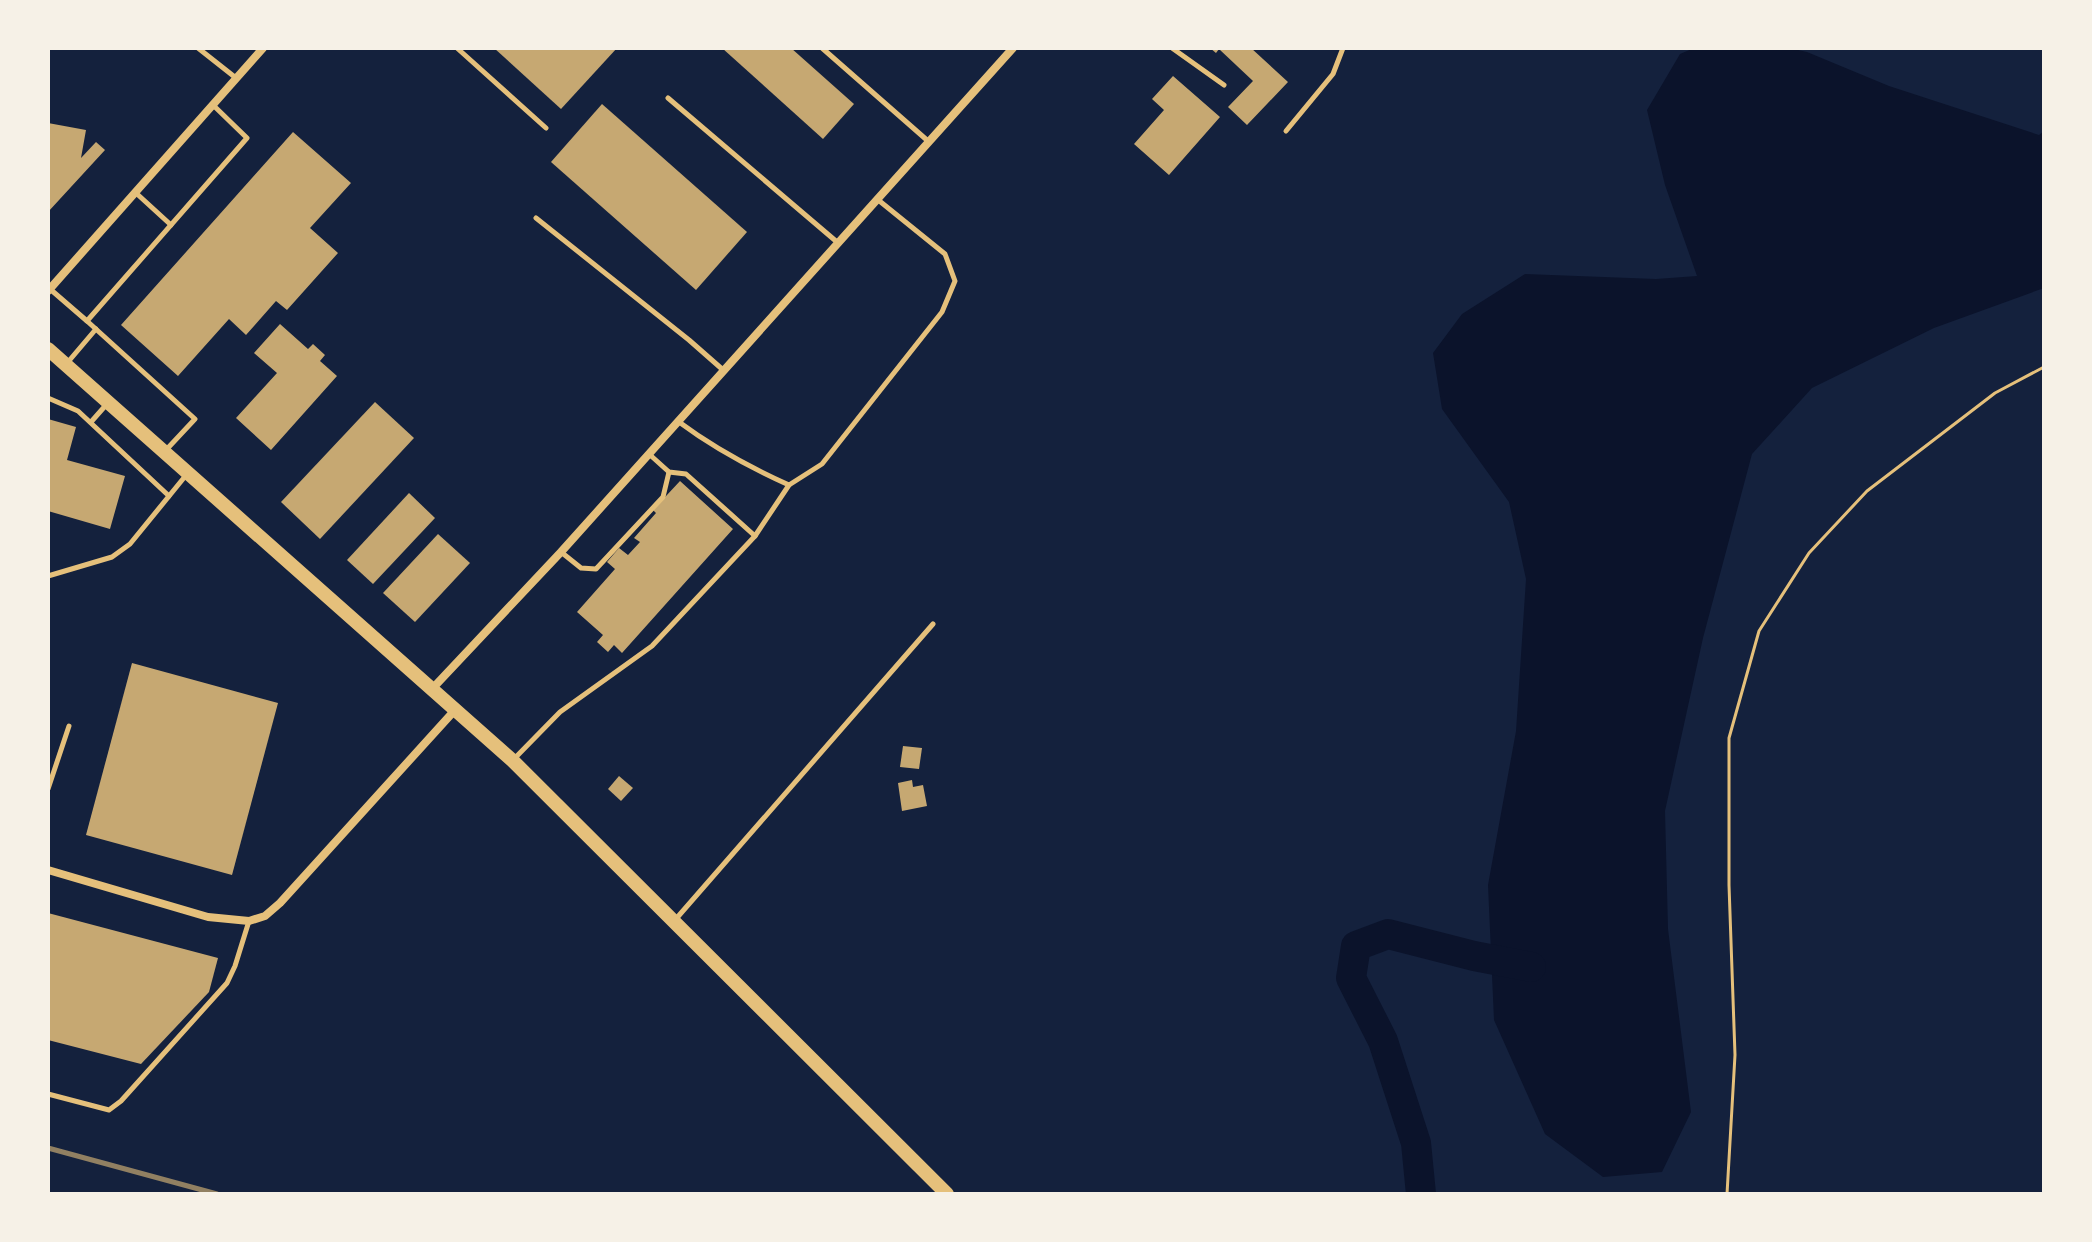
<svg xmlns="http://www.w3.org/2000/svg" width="2092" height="1242" viewBox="0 0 2092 1242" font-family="'Exo 2',sans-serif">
	<rect width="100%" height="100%" fill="#14213d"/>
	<polygon fill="#0b132b" points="1694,48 1789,48 1807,52 1889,86 2039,135 2044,131 2044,288 1934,328 1812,388 1752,454 1703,638 1665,811 1668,929 1691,1112 1662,1172 1603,1177 1545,1134 1494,1020 1488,885 1516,731 1526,579 1509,502 1442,409 1433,353 1462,314 1525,274 1656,279 1697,276 1665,185 1647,110 1680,54"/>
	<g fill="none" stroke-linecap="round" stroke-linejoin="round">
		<polyline stroke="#0b132b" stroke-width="30" points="1421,1194 1416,1143 1383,1041 1351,978 1356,946 1388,934 1474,956 1531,967"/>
	</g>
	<g fill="#c6a872">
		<polygon points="494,48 617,48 561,109"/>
		<polygon points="722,48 791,48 854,104 823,139"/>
		<polygon points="1210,48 1251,48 1288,82 1247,125 1228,107 1253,81 1219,49 1216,53"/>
		<polygon points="1173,76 1220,117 1169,175 1134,144 1164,110 1152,99"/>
		<polygon points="602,104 747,232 696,290 551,162"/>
		<polygon points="48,123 86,130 81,158 96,142 105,150 48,212"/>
		<polygon points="293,132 351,183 310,228 338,253 287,310 276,301 246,335 229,319 178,376 121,325"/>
		<polygon points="280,324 308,349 313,344 325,355 320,361 337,376 271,450 236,418 277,373 254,353"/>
		<polygon points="375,402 414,438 320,539 281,502"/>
		<polygon points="48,419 76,427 67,460 125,476 110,529 48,511"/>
		<polygon points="680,481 733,529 622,653 614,645 608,652 597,642 603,635 577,612 615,569 607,562 619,548 628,555 640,542 634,538 656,513 653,510"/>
		<polygon points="409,493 435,518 373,584 347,560"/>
		<polygon points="438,534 470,563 415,622 383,593"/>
		<polygon points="132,663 278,703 232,875 86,835"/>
		<polygon points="903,746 922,748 919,769 900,767"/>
		<polygon points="619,776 633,788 621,801 608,789"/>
		<polygon points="912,780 913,787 923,785 927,806 902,811 898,783"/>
		<polygon points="48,913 218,958 209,992 141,1064 48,1040"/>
	</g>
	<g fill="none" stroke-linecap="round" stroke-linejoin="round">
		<polyline stroke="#e5c07b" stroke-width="3" points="1727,1194 1735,1055 1729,885 1729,738 1759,631 1809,553 1867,491 1995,393 2044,367"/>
		<g stroke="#e5c07b" stroke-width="5">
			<polyline points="198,48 236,78"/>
			<polyline points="457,48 546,128"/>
			<polyline points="822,48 928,141"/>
			<polyline points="1172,48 1224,85"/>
			<polyline points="668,98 837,242"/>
			<polyline points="1286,131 1333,74 1343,48"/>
			<polyline points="136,193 171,225"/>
			<polyline points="536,218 689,340 722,369"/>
			<polyline points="50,289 87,321"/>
			<polyline points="68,362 96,329"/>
			<polyline points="48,398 78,411 169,496"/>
			<polyline points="91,422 106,405"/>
			<path d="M679 422C714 448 749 467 789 485L822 464 942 312 955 281 945 254 877 199"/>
			<polyline points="166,450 195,419 87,321 247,138 213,105"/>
			<polyline points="649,454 669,472 686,474 755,536"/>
			<polyline points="561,552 581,568 596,569 663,497 669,472"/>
			<polyline points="48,576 112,557 130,544 187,474"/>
			<polyline points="513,760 560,712 652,646 755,536 789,485"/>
			<polyline points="48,789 69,726"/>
			<polyline points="675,920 933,624"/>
			<polyline points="48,1094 109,1110 121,1101 227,983 235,966 249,921"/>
		</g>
		<g stroke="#e5c07b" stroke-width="8">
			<polyline points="48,291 263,48"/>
			<polyline points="432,689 561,552 1013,48"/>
			<polyline points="48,870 208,917 249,921 265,916 280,903 455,710"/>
		</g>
		<polyline stroke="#e5c07b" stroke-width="14" points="48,349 513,761 947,1194"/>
		<polyline stroke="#918062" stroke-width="5" points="48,1148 217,1194"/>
	</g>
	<rect width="2092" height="1242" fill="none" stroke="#f6f1e7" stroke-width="100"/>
</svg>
